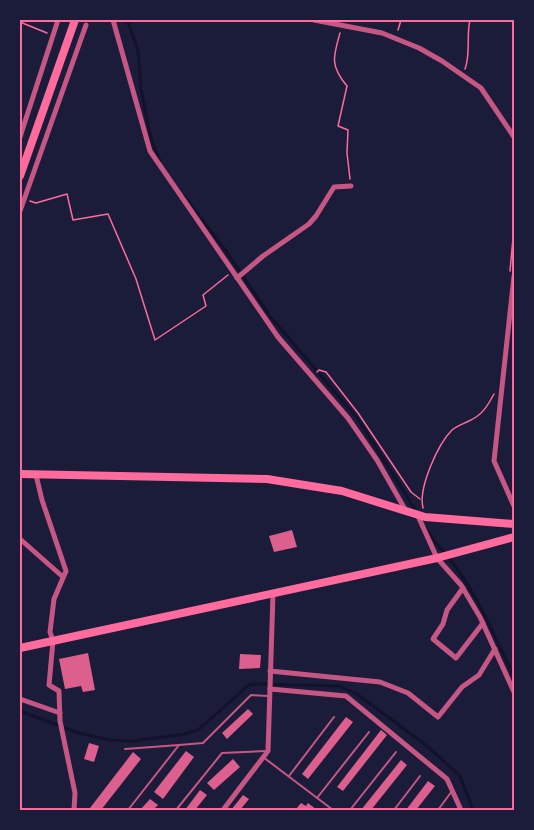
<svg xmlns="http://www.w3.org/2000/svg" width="534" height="830" viewBox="0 0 534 830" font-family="'PT Sans',sans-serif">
	<rect width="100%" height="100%" fill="#1b1b3a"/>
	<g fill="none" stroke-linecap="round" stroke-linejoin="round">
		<g stroke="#12122b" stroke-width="3">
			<polyline points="127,20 138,50 141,89 151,139 160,161"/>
			<polyline points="184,196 226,251 270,316 358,419 416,511"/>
			<path d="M425 527C436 545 451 559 462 576 483 608 498 643 514 677"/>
			<polyline points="20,711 79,733 110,740 133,741 184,734 198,730 250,684 339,686 357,694 427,746 460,776 473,810"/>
		</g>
	</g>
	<g fill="#dd5f8e">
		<polygon points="292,530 297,547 274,552 269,536"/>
		<polygon points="88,653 95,690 83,692 81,686 65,689 59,659"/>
		<polygon points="240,654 261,655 260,668 239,669"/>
		<polygon points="248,709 253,714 227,739 222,733"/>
		<polygon points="346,717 353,722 308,779 302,774"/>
		<polygon points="381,730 387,735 343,791 337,787"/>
		<polygon points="89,743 99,746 94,762 84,759"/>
		<polygon points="186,751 194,757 163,799 154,792"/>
		<polygon points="133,752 141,759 101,810 94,810 90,808"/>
		<polygon points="233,759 240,767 214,790 207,783"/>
		<polygon points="401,760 407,765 371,810 361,810"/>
		<polygon points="428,781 435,786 416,810 406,810"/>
		<polygon points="200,790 207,795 195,810 185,810"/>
		<polygon points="243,795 249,799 240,810 231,810"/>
		<polygon points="150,799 158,805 153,810 140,810"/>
		<polygon points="301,803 306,806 308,803 317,810 298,810 296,809"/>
	</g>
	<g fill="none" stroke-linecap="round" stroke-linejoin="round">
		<g stroke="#ff6b9d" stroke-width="1.5">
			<polyline points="20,22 47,33"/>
			<polyline points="398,30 401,20"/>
			<path d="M340 33C333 57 330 66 347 86L338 126 348 130 347 153 350 179"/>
			<path d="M465 69C471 53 466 36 470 20"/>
			<polyline points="30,201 36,203 67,194 73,220 108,214 136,279 155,340 206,306 203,295 228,275"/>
			<polyline points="510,271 514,227"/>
			<polyline points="317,372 319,370 326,372 358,413 411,492 420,499"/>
			<path d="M423 508C418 488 438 444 452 430 457 426 463 424 469 421 482 415 487 407 494 394"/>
		</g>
		<g stroke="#c65784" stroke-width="2">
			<polyline points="125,749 179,745"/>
			<polyline points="263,757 333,810"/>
			<polyline points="289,776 334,717"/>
			<polyline points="317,798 369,732"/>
			<polyline points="128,810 179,745 203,743 251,695 268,696"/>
			<polyline points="176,810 222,753 266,751"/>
			<polyline points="350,810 396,752"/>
			<polyline points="394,810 420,776"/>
			<polyline points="438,810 452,791"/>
		</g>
		<g stroke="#c65784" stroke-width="5">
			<polyline points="113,20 150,151 278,337 348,418 377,460 406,511"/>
			<polyline points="314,20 382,33 419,48 442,61 481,88 514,137"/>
			<polyline points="20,137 58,20"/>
			<polyline points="20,211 86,25"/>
			<polyline points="514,276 494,461 514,506"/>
			<polyline points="237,278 263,256 309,224 316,216 334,187 351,186"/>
			<polyline points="36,475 42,500 66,571 54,599 50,632 53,641 49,685 59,691 60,721 75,793 74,810"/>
			<polyline points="418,516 437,558 461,585 480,617 514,692"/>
			<polyline points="20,539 63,577"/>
			<polyline points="463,588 447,610 443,624 433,639 456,658 483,623"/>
			<polyline points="270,671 380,682 408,693 438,717 462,687 479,675 495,649"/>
			<polyline points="270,689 346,696 447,779 461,810"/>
			<polyline points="20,699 60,713"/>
			<polyline points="223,810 268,751 273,594"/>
		</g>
		<polyline stroke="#ff6b9d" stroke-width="8" points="20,474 267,479 342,491 425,517 514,524"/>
		<g stroke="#ff6b9d" stroke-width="8">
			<polyline points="20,176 75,20"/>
			<polyline points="20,648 437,558 514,537"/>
		</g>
	</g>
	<rect width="534" height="830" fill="none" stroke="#1b1b3a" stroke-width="42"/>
	<rect x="21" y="21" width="492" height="788" fill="none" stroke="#ff6b9d" stroke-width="2"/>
</svg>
